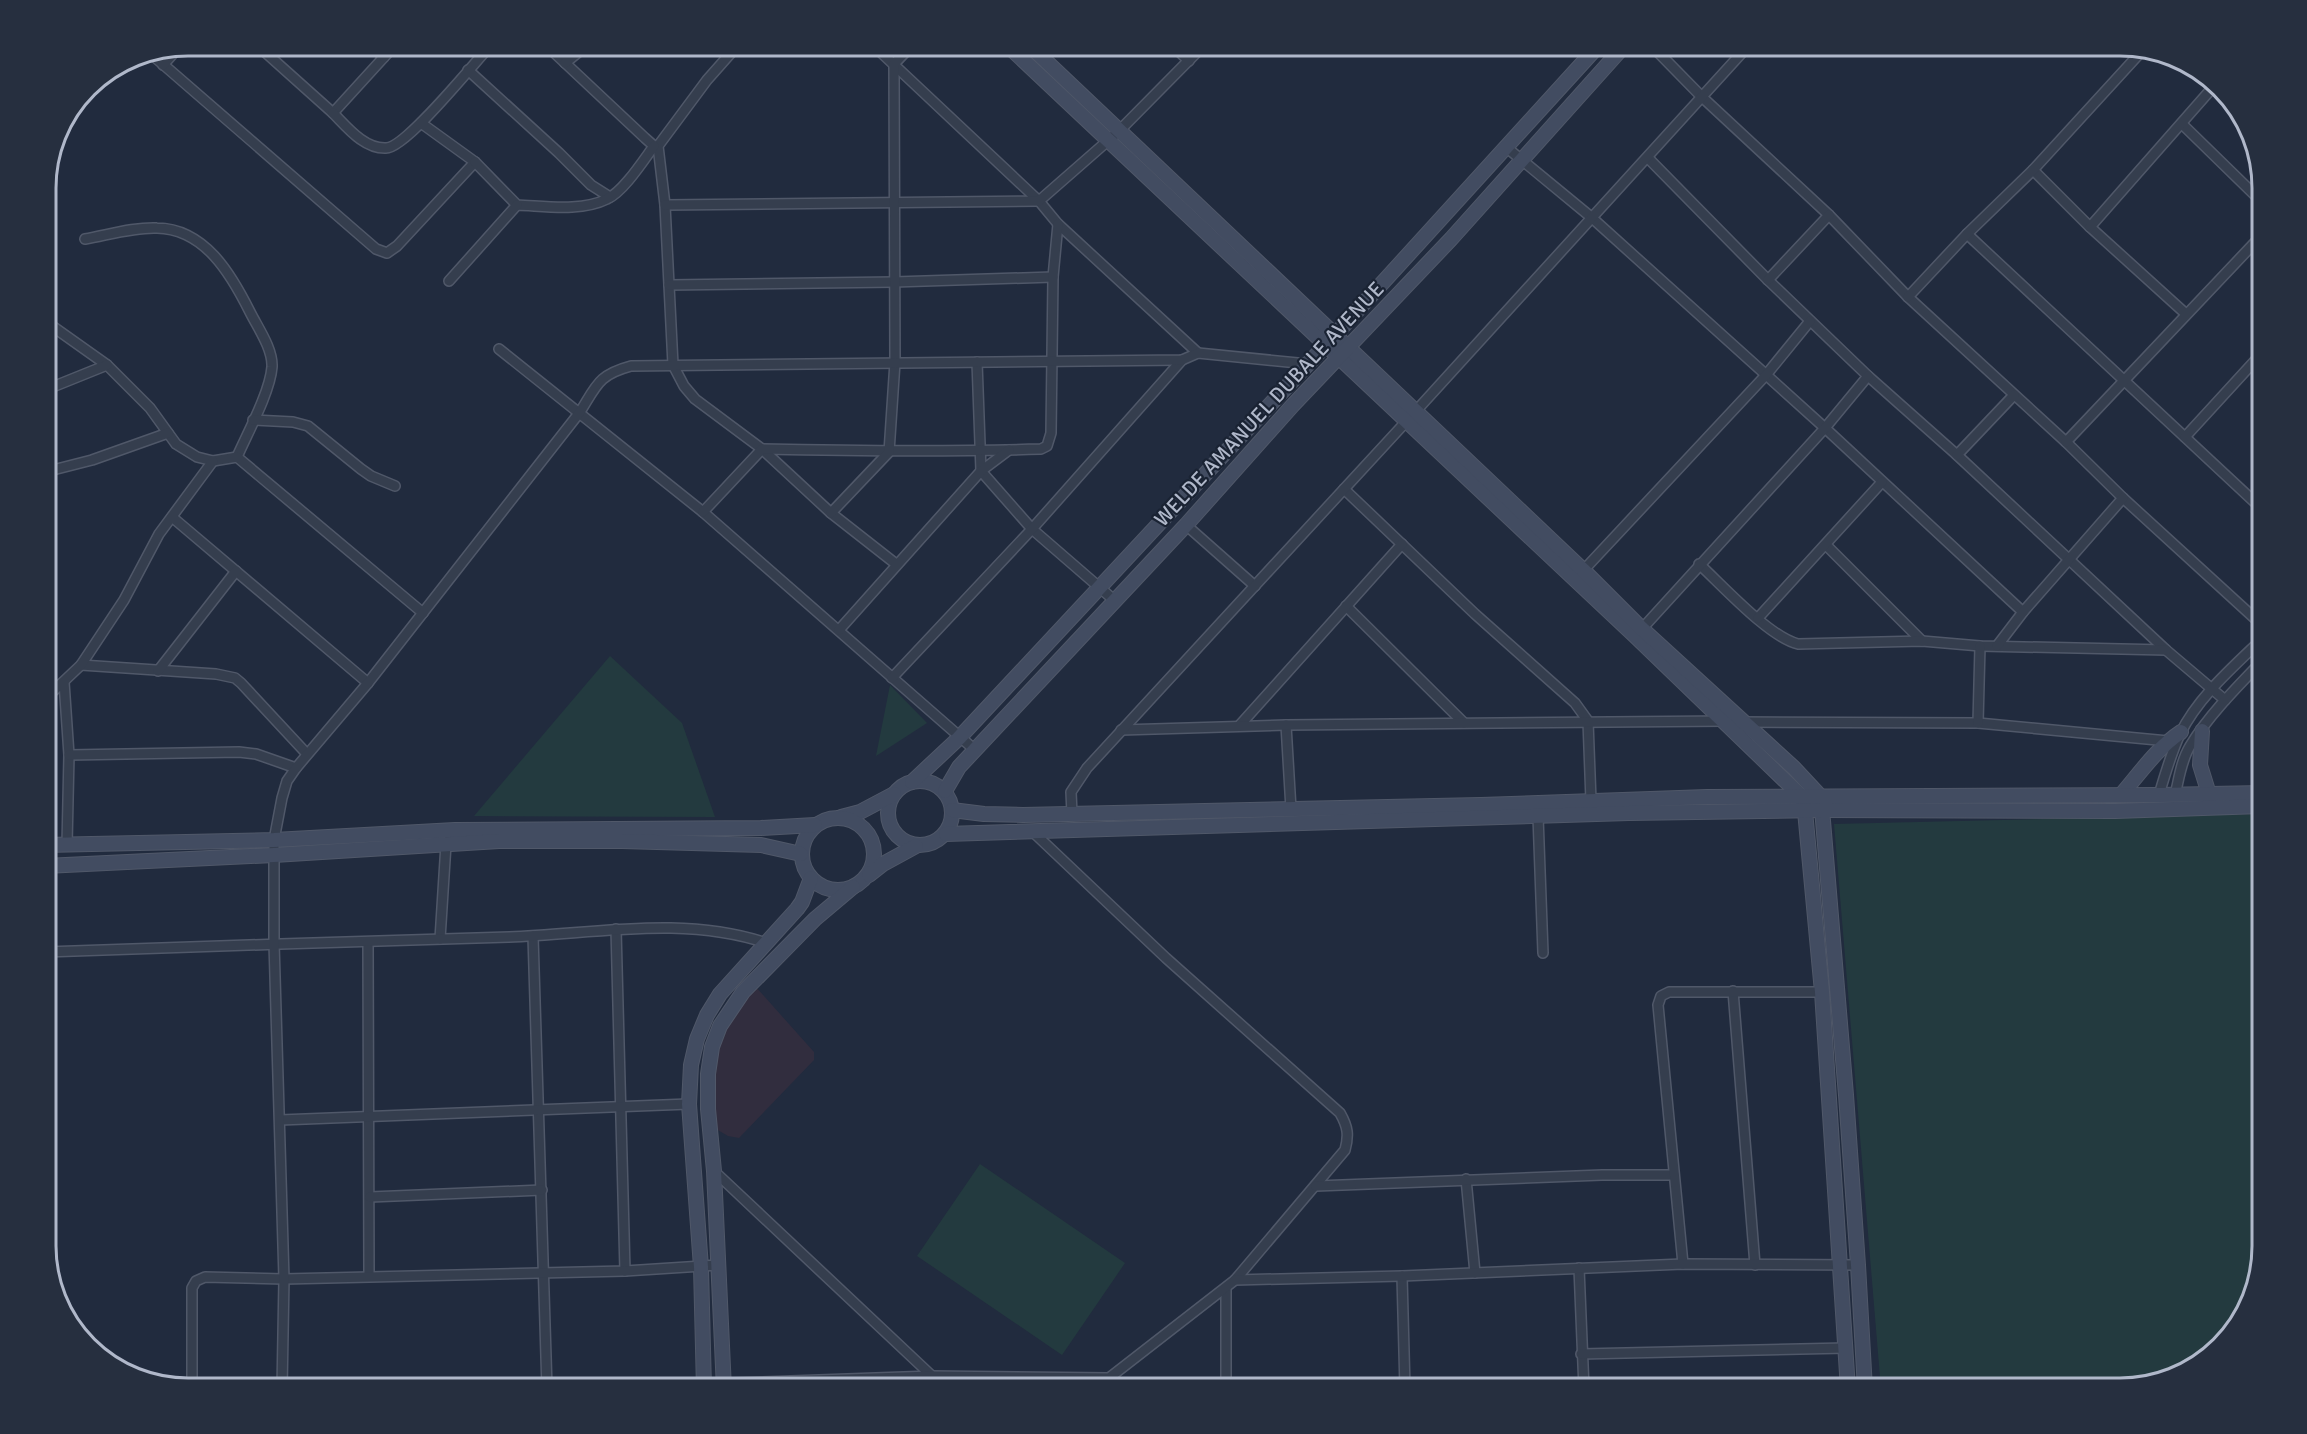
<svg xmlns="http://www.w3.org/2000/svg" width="2307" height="1434" viewBox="0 0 2307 1434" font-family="Signika,sans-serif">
	<rect width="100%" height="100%" fill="#212b3e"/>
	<polygon fill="#312d3e" points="755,986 814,1052 814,1060 739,1138 728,1136 716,1129 711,1099 713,1074 722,1031"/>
	<g fill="#233a3f">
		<polygon points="610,656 682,723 715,817 474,816"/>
		<polygon points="890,685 927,723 876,756"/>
		<polygon points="2262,814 2262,1247 2238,1325 2190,1370 2120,1389 1881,1389 1834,824"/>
		<polygon points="980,1164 1125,1263 1062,1355 917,1256"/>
	</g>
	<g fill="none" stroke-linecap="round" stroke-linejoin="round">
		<g stroke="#505869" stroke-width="12">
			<g id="street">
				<polyline points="257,45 333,113 395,45"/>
				<polyline points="370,45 384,57"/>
				<polyline points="546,45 645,138 654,146 658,146"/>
				<polyline points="738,45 707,80 658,146 665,205 673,365 684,386 695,399 762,449 831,513 896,564"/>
				<polyline points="873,45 1039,201 1058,224 1198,353"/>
				<polyline points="1172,45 1189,61"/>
				<polyline points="1651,45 1702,97 1829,215 1908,297 2066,442 2123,498 2262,625"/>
				<polyline points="150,53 376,249 387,253 397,246 475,162 421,123"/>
				<polyline points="565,63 587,45"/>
				<polyline points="163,65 179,47"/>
				<polyline points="468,70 559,153 591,185 610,197"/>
				<path d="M333 113C347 127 364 149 386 148 406 148 474 63 491 45"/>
				<polyline points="2182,124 2262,202"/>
				<polyline points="1506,147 1591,217 1825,428 2023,612"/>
				<polyline points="1648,158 1768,280 1868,376 1957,455 2166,650 2225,700"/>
				<path d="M475 162 517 205C545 206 581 212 607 199 623 192 643 161 654 146"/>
				<polyline points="2033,170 2090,227 2186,314"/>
				<polyline points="665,205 1039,201 1119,131 1204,45"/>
				<polyline points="2090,227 2214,86"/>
				<polyline points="1967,234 2262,509"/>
				<path d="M85 239C108 235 134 227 157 228 205 229 231 274 250 312 258 328 273 349 272 367 270 392 248 432 237 457"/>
				<polyline points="1768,280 1829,215"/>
				<polyline points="449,281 517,205"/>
				<polyline points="669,285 894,282 1053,277"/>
				<polyline points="1908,297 1967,234 2033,170 2141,52"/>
				<polyline points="45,321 107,365 150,408 176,444 197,457 213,461 237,457 423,613"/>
				<polyline points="499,349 703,512 975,750"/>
				<polyline points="977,362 981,471 1032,529 1114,600"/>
				<polyline points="45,390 107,365"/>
				<polyline points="253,420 293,422 308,426 361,469 371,476 395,486"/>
				<polyline points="2185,437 2262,353"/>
				<polyline points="2066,442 2262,235"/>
				<polyline points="1957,455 2014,395"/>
				<polyline points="45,472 92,460 168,433"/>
				<polyline points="1344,489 1475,614 1575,703 1588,721 1591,801"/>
				<path d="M703 512 762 449C855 451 948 452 1041 449L1047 446 1051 433 1053 277 1058 224"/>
				<polyline points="831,513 889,452 895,362 894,64 912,45"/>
				<polyline points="172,517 368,683"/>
				<polyline points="1186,525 1255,586"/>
				<polyline points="1826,545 1922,641"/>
				<path d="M1699 564C1722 585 1769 637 1798 644L1922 641 1980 646 2166 650"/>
				<polyline points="1580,574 1766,375 1810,321"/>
				<polyline points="1346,606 1464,723"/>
				<polyline points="1758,618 1882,482"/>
				<polyline points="839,630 981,471 1009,450"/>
				<polyline points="1640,631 1825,428 1868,376"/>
				<polyline points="1997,646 2023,612 2123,498"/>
				<polyline points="81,665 216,674 235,678 241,683 307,754"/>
				<polyline points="158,671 236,571"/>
				<polyline points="892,678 1032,529 1182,360"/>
				<polyline points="64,682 69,755 67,845"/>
				<polyline points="45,699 81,665 124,600 159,534 213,461"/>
				<polyline points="1742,722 1978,723 2168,741"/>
				<polyline points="1978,723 1980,646"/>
				<polyline points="1286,725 1291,809"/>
				<polyline points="1239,726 1402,544"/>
				<polyline points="1121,730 1286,725 1725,721"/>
				<polyline points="69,755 239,752 256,754 296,768"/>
				<path d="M2159 795C2165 774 2171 754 2180 734 2198 697 2233 667 2262 639"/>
				<path d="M2175 795C2179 779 2181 761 2190 746 2209 715 2236 688 2262 661"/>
				<polyline points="1072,814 1071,792 1087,768 1415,412 1749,45"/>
				<polyline points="1538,816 1543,953"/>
				<path d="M1033 832 1166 958 1340 1113C1348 1127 1349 1135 1345 1150L1235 1280"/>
				<polyline points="616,929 625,1271"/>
				<polyline points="533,936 547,1389"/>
				<polyline points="440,939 446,844 449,840"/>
				<polyline points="368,942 369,1276"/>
				<path d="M45 952C200 946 354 942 509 937 594 934 683 915 766 943"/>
				<polyline points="1733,991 1755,1265"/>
				<polyline points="280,1120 689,1104"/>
				<polyline points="714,1171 932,1376"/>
				<polyline points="1466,1179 1475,1273"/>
				<polyline points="1316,1186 1602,1175 1674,1175"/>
				<polyline points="370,1197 542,1190"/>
				<polyline points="1683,1264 1658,1005 1661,996 1669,992 1822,992"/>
				<polyline points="1579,1268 1584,1389"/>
				<polyline points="1402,1276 1405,1389"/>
				<polyline points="1226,1288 1226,1389"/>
				<polyline points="1581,1354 1846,1348"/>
				<polyline points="704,1384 932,1376 1109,1378 1235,1280 1402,1276 1683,1264 1858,1265"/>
				<polyline points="192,1389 192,1288 196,1281 205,1277 284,1279 625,1271 718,1265"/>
				<path d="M282 1389 284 1279 274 943V840L282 798 287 781 296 768 368 683 580 412C597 385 598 375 631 366L1182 360 1198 353 1308 364"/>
			</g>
		</g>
		<g stroke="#505869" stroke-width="16">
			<g id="secondary">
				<polyline points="1007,45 1635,636 1802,797 1805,811 1822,992 1848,1389"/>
				<polyline points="1029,45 1583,570 1642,629 1794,768 1821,797 1846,1095 1858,1265 1865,1389"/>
				<polyline points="2202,731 2200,765 2209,794"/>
				<circle cx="920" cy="813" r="32"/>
				<polyline points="912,782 959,738 1335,335 1599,45"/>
				<polyline points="945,791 959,767 1186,525 1293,405 1451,239 1625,45"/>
				<path d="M2121 795C2140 773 2157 748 2181 732"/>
				<polyline points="952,810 984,814 1023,815 1481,805 1707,797 2159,795 2262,793"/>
				<polyline points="841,817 860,812 894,794"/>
				<circle cx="838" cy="854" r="36"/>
				<polyline points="946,834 1629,813 1822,810 2115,811 2262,806"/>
				<polyline points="45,845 274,840 455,830 761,828 815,825"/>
				<polyline points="45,866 274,855 499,841 622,841 761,845 801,854"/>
				<polyline points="869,875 883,864 916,846"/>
				<polyline points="704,1389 701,1267 689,1104 691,1065 697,1039 707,1015 720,994 797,909 802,902 811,878"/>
				<polyline points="724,1389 714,1171 708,1109 708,1074 712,1047 720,1026 743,992 815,919 853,887"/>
			</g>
		</g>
		<use href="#street" stroke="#353e4e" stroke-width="9"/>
		<use href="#secondary" stroke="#424c61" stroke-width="14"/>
	</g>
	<g text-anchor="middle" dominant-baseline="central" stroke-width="4.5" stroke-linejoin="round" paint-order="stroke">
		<g font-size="21" fill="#b0b8ca" stroke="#1a2333">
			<text transform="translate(1269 404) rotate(-47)">WELDE AMANUEL DUBALE AVENUE</text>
		</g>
	</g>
	<path d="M0 0H2307V1434H0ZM188 56H2120A132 132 0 0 1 2252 188V1246A132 132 0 0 1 2120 1378H188A132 132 0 0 1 56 1246V188A132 132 0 0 1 188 56Z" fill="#262f3f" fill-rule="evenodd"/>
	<path fill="none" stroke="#b0b8ca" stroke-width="3" d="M188 56H2120A132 132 0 0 1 2252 188V1246A132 132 0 0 1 2120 1378H188A132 132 0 0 1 56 1246V188A132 132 0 0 1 188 56Z"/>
</svg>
